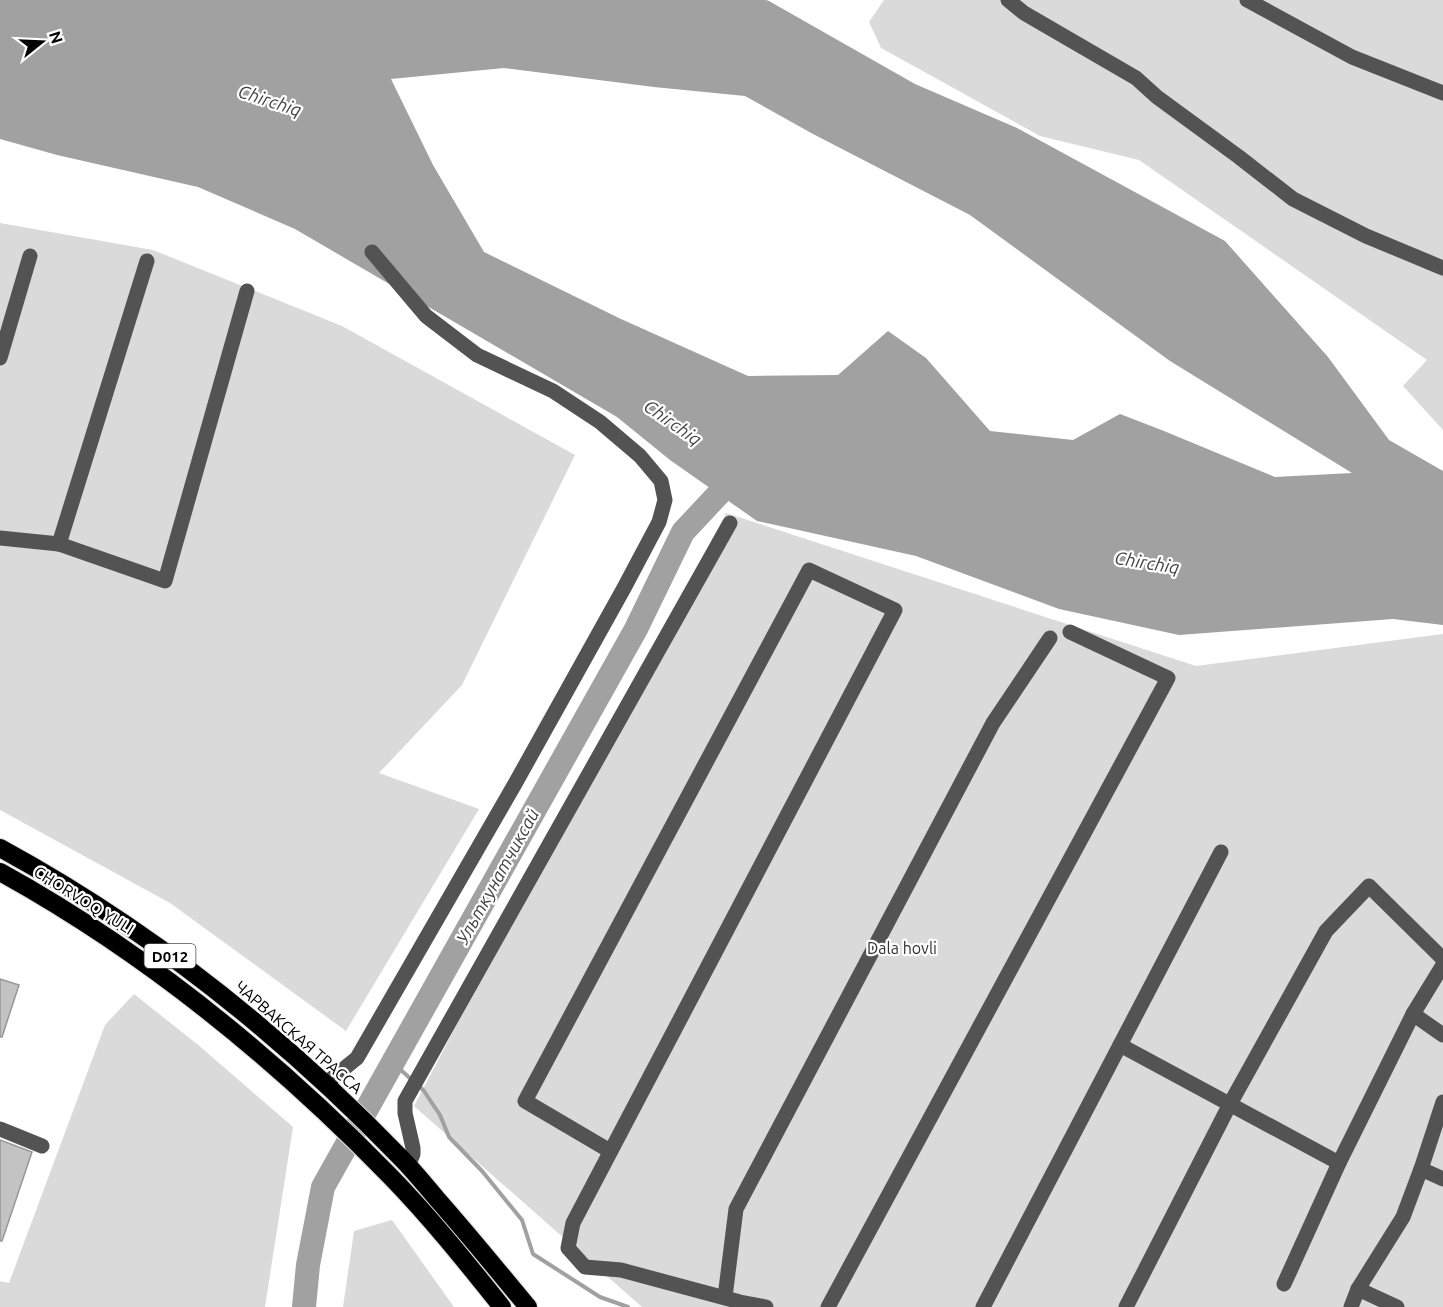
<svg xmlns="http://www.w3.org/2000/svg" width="1443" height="1307" viewBox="0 0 1443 1307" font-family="Ubuntu,sans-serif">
	<rect width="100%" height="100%" fill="#fff"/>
	<g fill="#dadada">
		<polygon points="884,0 1443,0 1443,430 1403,386 1427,360 1139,160 1040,136 881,48 869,22"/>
		<polygon points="0,223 153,250 342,326 575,455 462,685 379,773 479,809 346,1031 170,903 0,810"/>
		<polygon points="726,513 1196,666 1443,634 1443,1307 642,1307 414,1106"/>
		<polygon points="134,994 197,1044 293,1127 265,1307 0,1307 0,1281 9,1283 105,1025"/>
		<polygon points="392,1220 454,1307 343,1307 354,1231"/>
	</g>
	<path fill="#a1a1a1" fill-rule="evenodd" d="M0 0H766L769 1 915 84 1017 128 1225 241 1328 357 1389 440 1443 471V625L1393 619 1179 635 1059 609 916 556 757 521 670 460 617 417 295 229 198 187 57 155 0 139ZM504 68 654 87 745 96 813 134 970 215 1170 361 1352 473 1275 477 1164 431 1120 414 1073 440 990 431 926 358 888 331 838 375 748 376 621 319 484 252 433 165 391 79Z"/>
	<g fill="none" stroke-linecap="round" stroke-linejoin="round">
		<g stroke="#a1a1a1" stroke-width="4">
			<polyline points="393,1063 412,1080"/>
			<polyline points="418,1085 424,1091 440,1115 449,1137 482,1171 522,1220 533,1254 600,1297 628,1307"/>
		</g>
		<polyline stroke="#a1a1a1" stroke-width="24" points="304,1307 308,1265 323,1187 636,629 683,532 741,470"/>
	</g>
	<g fill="#c3c3c3" stroke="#979797" stroke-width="1.5">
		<polygon points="0,979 19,985 2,1037 0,1037"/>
		<polygon points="0,1140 32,1152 2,1241 0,1241"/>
	</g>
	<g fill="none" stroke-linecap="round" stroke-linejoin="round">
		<g stroke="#dbdbdb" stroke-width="20">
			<g id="highway">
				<path d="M0 848C149 929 283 1036 401 1158 414 1171 425 1185 437 1199 468 1234 498 1271 528 1307"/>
				<path d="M0 872C145 952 274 1057 390 1176 430 1217 466 1262 502 1307"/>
			</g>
		</g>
		<g stroke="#535353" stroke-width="15">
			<polyline points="1008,0 1024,13 1136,78 1157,97 1239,157 1293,199 1366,236 1443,268"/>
			<polyline points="1247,0 1352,57 1443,93"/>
			<polyline points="0,358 30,256"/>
			<polyline points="0,538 59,544 165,581 247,291"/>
			<polyline points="59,544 147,261"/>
			<polyline points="1413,1014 1443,1035"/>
			<polyline points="1120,1045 1339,1163"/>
			<polyline points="325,1084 357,1058 516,782 624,588 659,522 665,500 661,481 640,456 600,422 553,391 477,355 426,316 372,252"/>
			<polyline points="0,1129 42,1146"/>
			<polyline points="610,1151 525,1101 809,570 895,610 573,1223 568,1248 585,1267 621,1270 740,1302 766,1307"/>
			<polyline points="408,1166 413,1154 413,1148 405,1113 405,1101 730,523"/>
			<polyline points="1421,1169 1443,1179"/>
			<polyline points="1284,1284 1339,1163 1413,1014 1443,965"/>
			<polyline points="1358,1289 1397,1307"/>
			<polyline points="725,1297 736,1209 993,723 1050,638"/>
			<polyline points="828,1307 1168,678 1070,632"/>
			<polyline points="983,1307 1221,852"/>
			<polyline points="1126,1307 1230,1104 1326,931 1369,886 1443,959"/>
			<polyline points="1351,1307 1358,1289 1403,1217 1421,1169 1443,1102"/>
		</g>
		<use href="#highway" stroke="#000" stroke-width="18"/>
	</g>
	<g text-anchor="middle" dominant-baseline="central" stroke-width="4.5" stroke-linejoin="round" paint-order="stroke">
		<rect fill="#fff" stroke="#4c4c4c" stroke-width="1.5" x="144.5" y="944" width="51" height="24" rx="4.5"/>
		<g font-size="15" font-weight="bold" fill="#000">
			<text x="170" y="956">D012</text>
		</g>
		<g font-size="16" fill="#000" stroke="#fff">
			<text transform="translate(84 900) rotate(32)">CHORVOQ YULI</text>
			<text transform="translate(299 1037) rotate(41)">ЧАРВАКСКАЯ ТРАССА</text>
		</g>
		<g font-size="16" fill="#313131" stroke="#fff">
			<text x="902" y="948">Dala hovli</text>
		</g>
		<g font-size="18" font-style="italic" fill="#424242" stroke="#fff">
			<text transform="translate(270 100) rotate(18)">Chirchiq</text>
			<text transform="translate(673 422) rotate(35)">Chirchiq</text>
			<text transform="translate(1147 562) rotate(9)">Chirchiq</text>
			<text transform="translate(497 876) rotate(-61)">Ульткунатчиксай</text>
		</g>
	</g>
	<g transform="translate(42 42) rotate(72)" stroke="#ffffff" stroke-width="4.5" paint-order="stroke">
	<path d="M0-4.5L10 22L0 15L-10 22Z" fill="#000000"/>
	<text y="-9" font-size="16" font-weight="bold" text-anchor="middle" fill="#000000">N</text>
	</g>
</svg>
